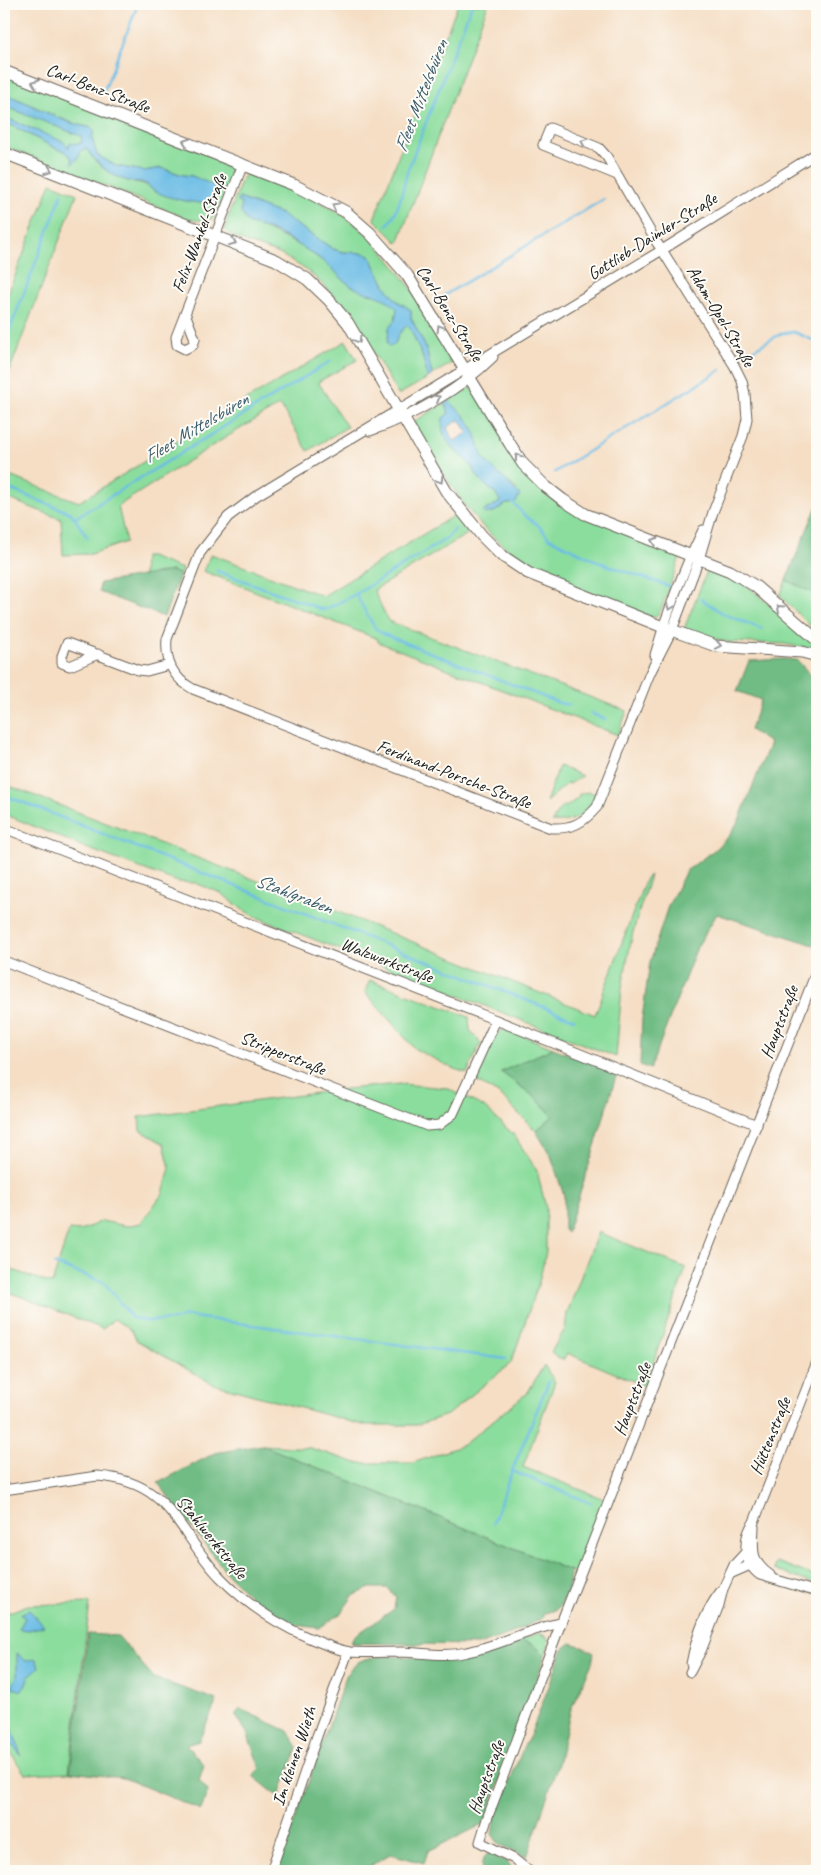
<svg xmlns="http://www.w3.org/2000/svg" width="821" height="1875" viewBox="0 0 821 1875" font-family="Caveat,sans-serif">
	<rect width="100%" height="100%" fill="#fdfcf7"/>
	<filter id="ink" filterUnits="userSpaceOnUse"><feTurbulence type="fractalNoise" baseFrequency=".02" numOctaves="2"/><feDisplacementMap in="SourceGraphic" scale="10" xChannelSelector="R" yChannelSelector="G"/><feConvolveMatrix kernelMatrix="1 2 1 2 8 2 1 2 1" color-interpolation-filters="sRGB"/></filter>
	<filter id="wash" filterUnits="userSpaceOnUse"><feTurbulence type="fractalNoise" baseFrequency=".0096" numOctaves="4" result="noise"/><feDisplacementMap in="SourceGraphic" scale="20" xChannelSelector="R" yChannelSelector="G"/><feGaussianBlur stdDeviation="1.12" result="paint"/><feColorMatrix in="noise" values="0 0 0 0 0 0 0 0 0 0 0 0 0 0 0 0 0 1.4 0 .05"/><feComposite in="paint" operator="in"/></filter>
	<g filter="url(#wash)">
		<rect width="100%" height="100%" fill="#f5dec4"/>
		<g fill="#8bdd9d" stroke="#547c5c">
			<polygon points="458,4 488,4 398,243 374,219"/>
			<path d="M4 74 232 164C235 178 220 204 214 217 206 222 198 221 189 219L4 146V124H9L57 149 65 150 73 160 78 159 81 151 86 148C95 164 111 177 130 181 143 184 144 182 155 192L215 194 221 191 192 176 183 175 161 168 144 171 116 166 97 155 92 138 94 131 92 128C60 122 34 104 4 94Z"/>
			<polygon points="4,106 75,133 81,136 82,143 69,144 69,149 63,142 4,117"/>
			<path d="M252 173C288 186 335 205 363 231 402 267 428 315 455 361L432 375 426 348 411 318V310L397 301 386 287 370 256 363 253 343 252 333 249 279 213 239 198 249 224 257 225 301 246 330 266 345 281 387 299 397 309 395 320 389 328 395 344 398 335 407 325 410 328 423 358 428 378 398 395C371 349 346 297 300 266 292 262 285 256 277 253 264 248 233 240 225 230L226 223 242 179 246 174Z"/>
			<polygon points="51,183 77,194 4,385 4,304"/>
			<polygon points="346,341 357,360 318,382 347,427 308,451 280,405 215,444 118,506 126,542 91,554 63,555 61,519 4,497 4,474 79,502 187,435"/>
			<path d="M471 387 546 492 681 555 661 610 655 618C591 593 522 573 476 519 451 490 433 455 413 422L445 403 449 413 443 418 451 447 468 462 482 482 499 497 501 502 483 511 494 512 506 504H511L516 489C506 480 487 469 482 456 477 442 476 434 467 420 462 412 453 408 449 401Z"/>
			<polygon points="453,516 469,533 374,590 388,621 627,711 618,735 378,642 378,639 203,571 211,554 323,596"/>
			<polygon points="144,557 150,557 182,569 180,575 172,571 143,576"/>
			<polygon points="709,566 735,576 817,644 817,650 784,644 726,642 684,629"/>
			<polygon points="786,580 817,595 817,633 780,596"/>
			<polygon points="559,766 582,776 570,784 568,783 546,802"/>
			<polygon points="4,784 326,907 595,1015 646,878 650,875 633,932 627,961 622,988 616,1057 259,918 243,910 221,893 195,883 178,882 86,848 4,814"/>
			<path d="M589 792 596 794C588 813 574 824 552 822L559 810 564 805 566 807 579 797 578 795 582 793Z"/>
			<polygon points="370,980 469,1017 470,1030 481,1043 467,1073 454,1069 415,1049 365,992"/>
			<polygon points="502,1030 514,1032 553,1048 501,1072 536,1098 553,1116 536,1131 500,1095 474,1080 493,1037"/>
			<polygon points="400,1084 447,1088 484,1107 514,1135 537,1171 546,1208 546,1252 539,1282 511,1363 447,1415 417,1425 363,1425 213,1384 136,1340 132,1331 114,1319 103,1329 4,1290 4,1267 52,1284 69,1230 80,1231 102,1221 126,1226 141,1223 163,1193 170,1168 164,1144 140,1130 139,1117 346,1089"/>
			<polygon points="598,1232 686,1268 645,1386 567,1353 563,1360 557,1358 551,1352 565,1329 567,1313"/>
			<polygon points="544,1365 555,1382 523,1467 604,1499 575,1573 262,1445 310,1448 357,1463 413,1463 463,1445 528,1392"/>
			<polygon points="777,1562 817,1577 817,1585 774,1570"/>
			<polygon points="90,1603 69,1772 25,1774 4,1743 4,1614 28,1605"/>
			<polygon points="540,1633 547,1637 549,1641 545,1656 512,1643"/>
		</g>
		<g fill="#70bc84" stroke="#466c50">
			<polygon points="817,506 817,595 786,580"/>
			<polygon points="172,571 180,575 164,617 99,592 100,583"/>
			<polygon points="783,659 797,660 817,682 817,946 717,914 697,947 650,1069 640,1065 642,1019 650,962 668,906 686,871 713,851 729,836 739,820 770,743 750,730 761,700 737,691 749,661"/>
			<polygon points="553,1048 617,1073 596,1143 567,1233 564,1230 564,1196 551,1156 536,1131 553,1116 536,1098 501,1072"/>
			<path d="M262 1445 570 1571C570 1584 567 1602 555 1610 551 1612 547 1612 543 1614V1618L512 1633 479 1645 351 1643 353 1637 394 1609 396 1597 388 1588H370L353 1596 340 1614 319 1628 295 1625 258 1604 229 1576 158 1483 215 1453Z"/>
			<polygon points="88,1634 118,1636 154,1678 217,1700 199,1741 186,1745 204,1765 199,1780 208,1791 201,1810 124,1778 70,1772"/>
			<path d="M523 1641C533 1644 539 1648 545 1656L484 1824 428 1851 424 1863 390 1854 372 1865 369 1871H277L346 1676C348 1672 351 1667 355 1664 377 1648 434 1663 461 1660 483 1657 502 1644 523 1641Z"/>
			<polygon points="571,1643 583,1647 594,1653 592,1663 571,1709 558,1764 527,1857 499,1844 492,1834 495,1817 524,1746 530,1736 563,1649"/>
			<polygon points="240,1709 288,1731 298,1747 279,1797 253,1776 260,1768 247,1733 236,1716"/>
			<path d="M489 1853 507 1862 515 1871H482C481 1863 482 1858 489 1853Z"/>
		</g>
		<g fill="#6abce5" stroke="#436c80" fill-rule="evenodd">
			<path d="M4 94C34 104 60 123 92 128L94 131 92 138 97 155 116 166 144 171 161 168 183 175 192 176 218 187 221 191 220 194H215L206 203C190 203 172 199 156 192 152 190 149 185 144 183 140 181 133 182 128 181 110 176 96 163 86 148 78 150 80 160 72 164V158L65 151 57 149 9 124H4V117L64 142 69 148V144L82 143 81 136 4 106Z"/>
			<path d="M239 198 279 213 333 249 343 252 363 253 370 256 386 287 397 301 411 310V318L426 348 432 375 428 378 423 358 410 328 407 325 398 335 395 344 390 347 387 343 389 328 395 320 397 309C380 291 368 297 350 285 342 280 337 273 330 267 313 252 271 226 249 224L241 213V203L237 202Z"/>
			<path d="M449 401 463 414 473 428 476 435 483 458 520 495 516 502 511 504H506L494 512 485 514 483 512 500 502C498 493 488 489 482 482 477 476 474 469 469 463 456 448 439 442 443 418L449 413 445 403ZM460 419 468 433 454 441 447 428Z"/>
			<polygon points="29,1610 44,1626 29,1630 19,1629 25,1618 20,1614"/>
			<polygon points="17,1653 26,1661 36,1659 39,1667 29,1676 25,1687 21,1691 12,1687 17,1676"/>
			<path d="M4 1689 10 1698 4 1705 21 1755C1 1736 4 1714 4 1689Z"/>
		</g>
		<g fill="none" stroke-linecap="round" stroke-linejoin="round">
			<g stroke="#6abce5" stroke-width="2.5">
				<polyline points="104,91 138,4"/>
				<path d="M387 225C401 210 402 188 408 169L472 4"/>
				<polyline points="438,299 604,199"/>
				<polyline points="4,345 62,194"/>
				<polyline points="744,355 782,333 794,332 817,342"/>
				<polyline points="555,472 721,370"/>
				<polyline points="4,487 71,513 88,538"/>
				<polyline points="512,501 523,514 539,526 549,538 601,563 668,586"/>
				<polyline points="75,518 331,361"/>
				<polyline points="217,571 324,610 356,594 446,539 455,529"/>
				<polyline points="356,595 375,628 383,634 559,703 570,705"/>
				<polyline points="701,599 724,614 762,629"/>
				<polyline points="590,713 605,719"/>
				<polyline points="4,795 574,1019"/>
				<polyline points="54,1264 104,1282 132,1318 145,1321 173,1320 186,1316 506,1359"/>
				<polyline points="512,1471 591,1503"/>
				<polyline points="493,1523 512,1471 549,1381"/>
			</g>
		</g>
	</g>
	<g filter="url(#ink)">
		<g fill="none" stroke-linecap="round" stroke-linejoin="round">
			<g stroke="#686057" stroke-width="11">
				<g id="minor">
					<path d="M617 175 543 145 550 128 599 148 607 157 657 243 662 250 734 365 742 381 745 394 747 419 743 436 713 512 699 559 672 630 650 673 597 807C583 823 573 829 551 828L193 689C173 678 165 662 167 639L200 553 228 517 256 496 662 250 817 153"/>
					<polyline points="185,313 195,339 193,345 185,349 177,345 176,337 243,164"/>
					<path d="M370 431C412 417 462 388 493 357"/>
					<polyline points="98,654 70,666 62,663 62,656 67,643 138,670 147,671 169,665"/>
					<path d="M655 655C667 612 683 570 703 530"/>
					<polyline points="4,828 496,1020 757,1125"/>
					<polyline points="4,961 427,1126 439,1125 453,1114 496,1020"/>
					<path d="M817 1362 754 1522C742 1538 743 1563 760 1575L817 1592"/>
					<path d="M4 1490 97 1476C172 1481 177 1532 220 1577 246 1604 273 1622 307 1637 320 1642 335 1650 350 1652 367 1653 385 1652 403 1652 425 1653 446 1657 467 1652 499 1646 528 1629 561 1623"/>
					<path d="M754 1527C753 1549 750 1561 770 1575"/>
					<polyline points="730,1574 746,1567 753,1558"/>
					<path d="M691 1664C696 1638 705 1611 721 1591"/>
					<polyline points="690,1672 701,1651 719,1605 723,1589 734,1565 746,1552"/>
					<polyline points="271,1871 317,1736 348,1652"/>
					<polyline points="529,1871 514,1859 480,1842 487,1819 561,1623 817,970"/>
				</g>
			</g>
			<g stroke="#686057" stroke-width="13">
				<g id="tertiary">
					<polyline points="4,71 294,185 346,212 370,233 407,275 510,444 523,464 545,486 563,500 585,514 730,571 755,586 817,640"/>
					<polyline points="4,153 276,260 307,279 329,300 348,323 446,491 482,536 501,555 528,573 663,627 716,646 802,652 817,656"/>
				</g>
			</g>
			<use href="#minor" stroke="#fff" stroke-width="9"/>
			<use href="#tertiary" stroke="#fff" stroke-width="11"/>
			<g stroke="#1c1c1c" stroke-width="4.5">
				<polyline id="rail" points="816,4 817,5"/>
			</g>
			<use href="#rail" stroke="#fdfcf7" stroke-width="2.5" stroke-dasharray="8" stroke-linecap="butt"/>
		</g>
		<defs><path id="oneway-chevron" d="M-2-3.5L2.5 0L-2 3.5" fill="none" stroke-width="1.6" stroke-linecap="round" stroke-linejoin="round" transform="scale(1.25)"/></defs>
		<g stroke="#999">
			<use href="#oneway-chevron" transform="translate(35 83) rotate(-159)"/>
			<use href="#oneway-chevron" transform="translate(186 142) rotate(-159)"/>
			<use href="#oneway-chevron" transform="translate(584 142) rotate(-158)"/>
			<use href="#oneway-chevron" transform="translate(49 170) rotate(21)"/>
			<use href="#oneway-chevron" transform="translate(335 206) rotate(-151)"/>
			<use href="#oneway-chevron" transform="translate(233 242) rotate(22)"/>
			<use href="#oneway-chevron" transform="translate(440 328) rotate(-121)"/>
			<use href="#oneway-chevron" transform="translate(358 340) rotate(59)"/>
			<use href="#oneway-chevron" transform="translate(437 398) rotate(-31)"/>
			<use href="#oneway-chevron" transform="translate(518 457) rotate(-124)"/>
			<use href="#oneway-chevron" transform="translate(440 480) rotate(59)"/>
			<use href="#oneway-chevron" transform="translate(654 541) rotate(-159)"/>
			<use href="#oneway-chevron" transform="translate(670 607) rotate(111)"/>
			<use href="#oneway-chevron" transform="translate(780 608) rotate(-138)"/>
			<use href="#oneway-chevron" transform="translate(718 645) rotate(11)"/>
		</g>
	</g>
	<g text-anchor="middle" dominant-baseline="central" stroke-width="4" stroke-linejoin="round" paint-order="stroke">
		<g font-size="18" fill="#1c1c1c" stroke="#fdfcf7">
			<text transform="translate(98 88) rotate(21)">Carl-Benz-Straße</text>
			<text transform="translate(199 233) rotate(-69)">Felix-Wankel-Straße</text>
			<text transform="translate(652 236) rotate(-32)">Gottlieb-Daimler-Straße</text>
			<text transform="translate(450 313) rotate(58)">Carl-Benz-Straße</text>
			<text transform="translate(721 316) rotate(59)">Adam-Opel-Straße</text>
			<text transform="translate(454 774) rotate(21)">Ferdinand-Porsche-Straße</text>
			<text transform="translate(387 960) rotate(21)">Walzwerkstraße</text>
			<text transform="translate(779 1022) rotate(-69)">Hauptstraße</text>
			<text transform="translate(283 1053) rotate(22)">Stripperstraße</text>
			<text transform="translate(632 1399) rotate(-69)">Hauptstraße</text>
			<text transform="translate(770 1436) rotate(-68)">Hüttenstraße</text>
			<text transform="translate(212 1537) rotate(51)">Stahlwerkstraße</text>
			<text transform="translate(294 1756) rotate(-71)">Im kleinen Wieth</text>
			<text transform="translate(486 1777) rotate(-70)">Hauptstraße</text>
		</g>
		<g font-size="19" font-style="italic" fill="#3b5c6c" stroke="#fdfcf7">
			<text transform="translate(421 96) rotate(-69)">Fleet Mittelsbüren</text>
			<text transform="translate(196 428) rotate(-31)">Fleet Mittelsbüren</text>
			<text transform="translate(294 894) rotate(21)">Stahlgraben</text>
		</g>
	</g>
	<rect width="821" height="1875" fill="none" stroke="#fdfcf7" stroke-width="20"/>
</svg>
